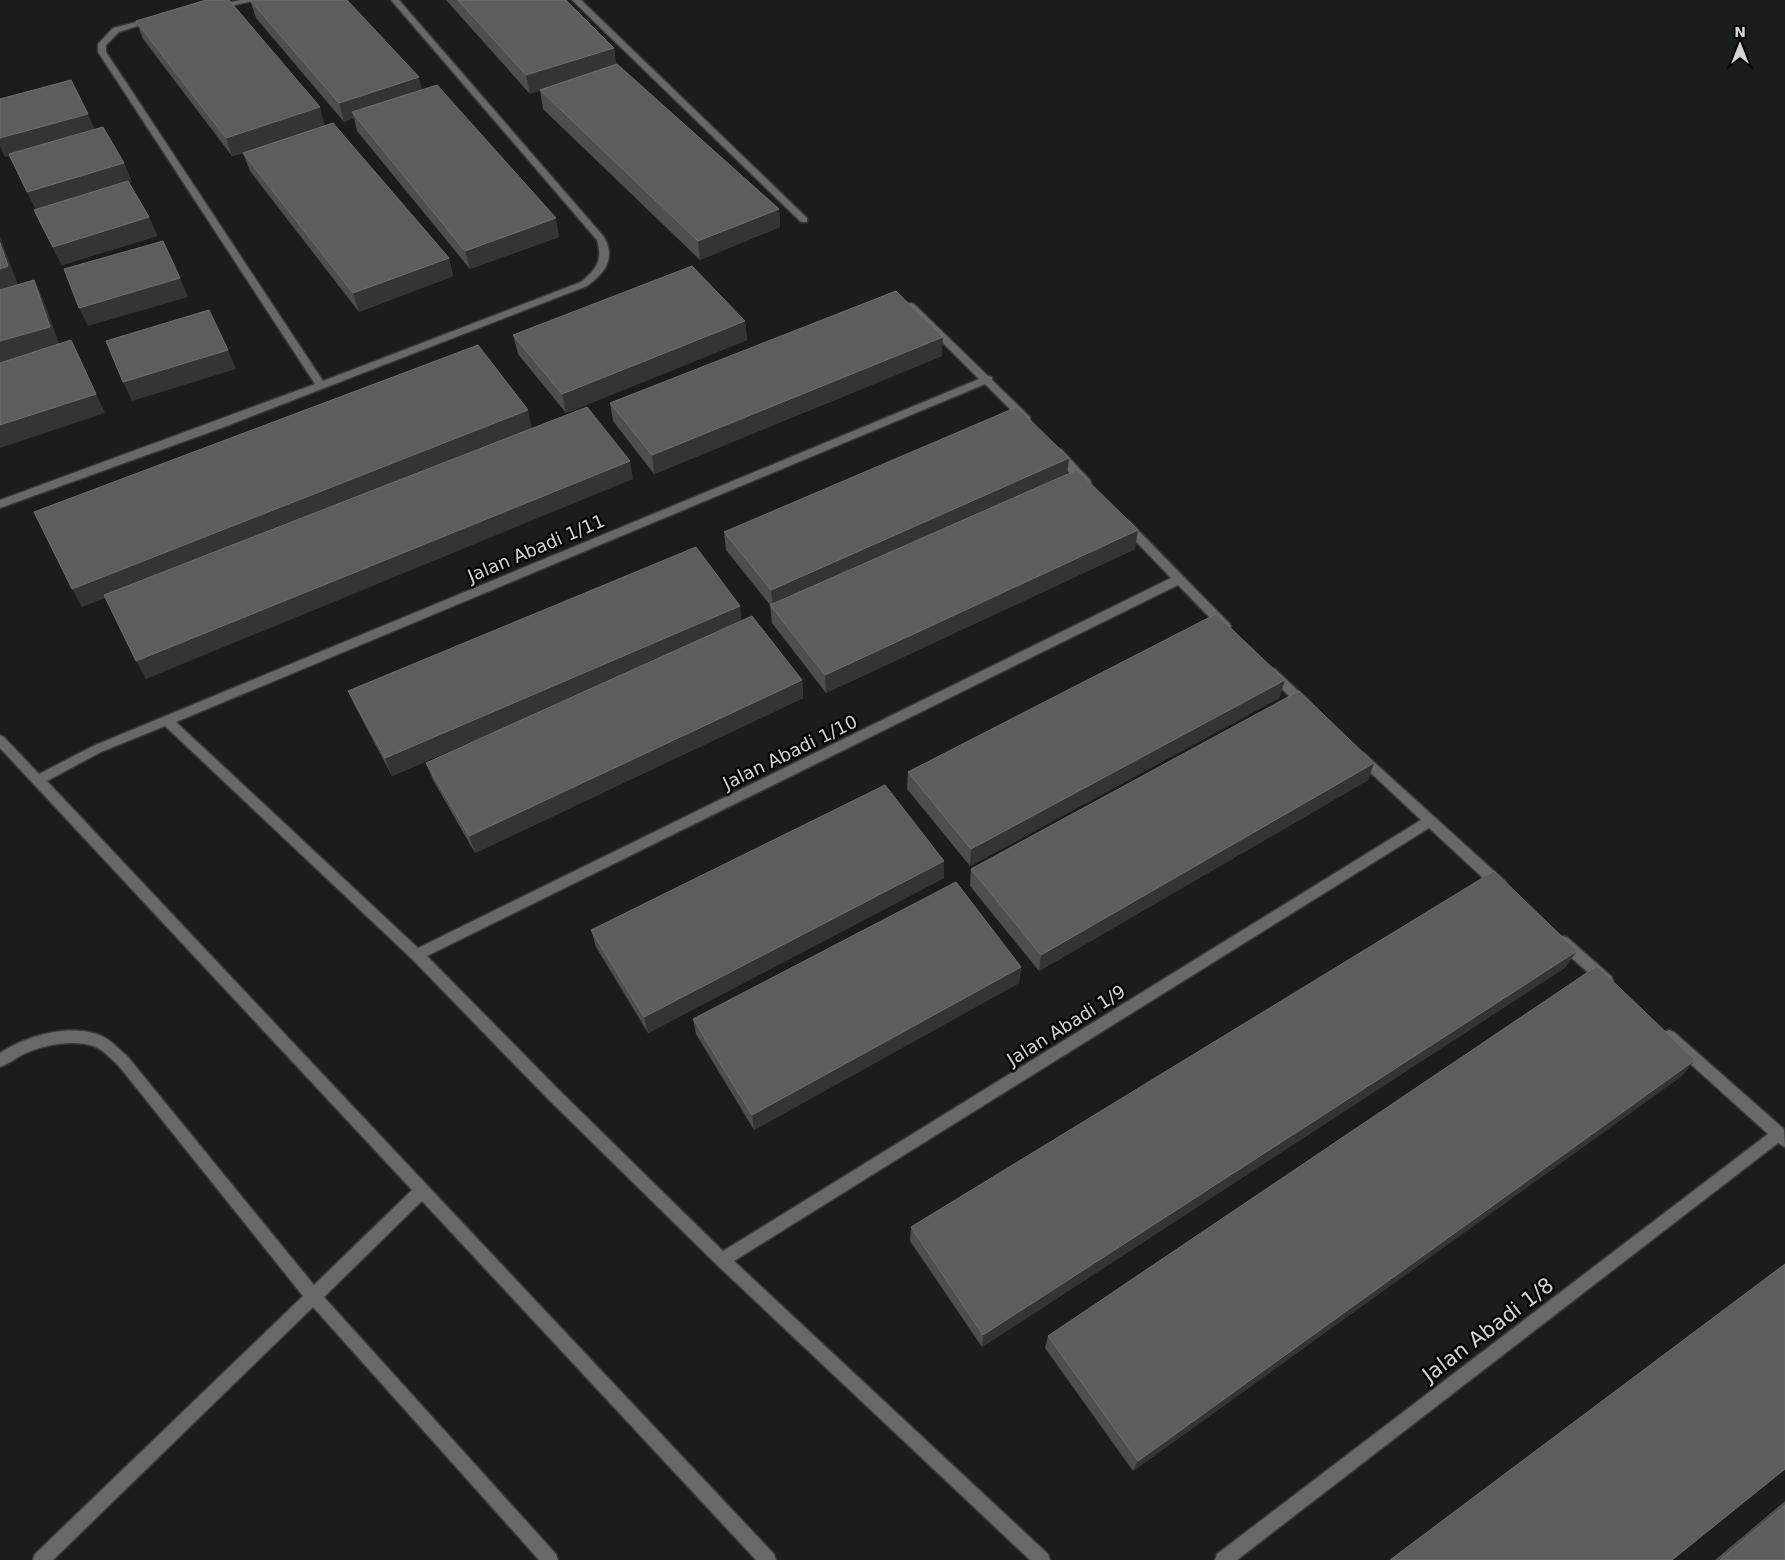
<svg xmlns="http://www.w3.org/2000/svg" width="1785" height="1560" viewBox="0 0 1785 1560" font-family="'DejaVu Sans',sans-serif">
	<rect width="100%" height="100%" fill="#191d1b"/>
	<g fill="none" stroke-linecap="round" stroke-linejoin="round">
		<g stroke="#363837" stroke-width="3">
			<g id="minor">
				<polygon points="240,0 257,0 216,9 212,7"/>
				<path d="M391 0H399L604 237C616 259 605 273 587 286L224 427 0 508V500L315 384 98 52V44L113 28 152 18 156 20 119 32 106 45V52L323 381 581 282C597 269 603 260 597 240Z"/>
				<polygon points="572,0 581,0 807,218 807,222 801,222"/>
				<path d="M911 303 914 304 988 376 992 377V380L1030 417V421H1022L985 384 176 722 418 948 1171 578 1119 524 1121 521H1129L1229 623 1231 626 1229 629H1221L1178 585 427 956 558 1089 723 1251 1421 820 1356 759 1354 756 1356 753H1364L1505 881 1507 885 1505 889 1500 890 1495 889 1429 828 734 1261 1048 1554 1050 1560H1030L717 1265 548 1099 412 959 165 726 101 752 47 781 774 1554 776 1560H756L422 1201 324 1297 556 1554 558 1560H539L313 1307 53 1560H33L35 1554 303 1296 118 1065C111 1059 103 1049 93 1046 73 1039 43 1045 24 1054 16 1058 9 1064 0 1067V1053C27 1035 73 1022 104 1037 113 1042 120 1050 128 1057L314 1285 412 1190 0 748V735L4 737 39 774 93 746 979 379 908 308V304Z"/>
				<polygon points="1057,448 1061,449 1090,480 1091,483 1090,486 1082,486 1053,455 1053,449"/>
				<polygon points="1271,667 1275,669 1310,702 1312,705 1310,708 1302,708 1267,675 1265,672 1267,669"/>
				<polygon points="1563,936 1568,938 1611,976 1613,980 1611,984 1606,986 1601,984 1558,946 1556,942 1558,938"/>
				<polygon points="1669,1030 1674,1032 1784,1129 1785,1147 1778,1143 1237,1560 1215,1560 1217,1554 1768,1134 1664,1040 1662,1036 1664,1032"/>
			</g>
		</g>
		<use href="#minor" fill="#656a68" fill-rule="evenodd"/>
	</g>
	<g fill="#4b504e">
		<polygon points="250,0 422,90 559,237 470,269 357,131 354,118 344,122 256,18"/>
		<polygon points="446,0 566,0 614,48 616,64 779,209 780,227 700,260 543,109 540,90 530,94"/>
		<polygon points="136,21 325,126 449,258 453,276 359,312 250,171 243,153 232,156 143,39"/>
		<polygon points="95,129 132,182 129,182 149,217 157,236 62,265 43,229 34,210 36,209 9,156 5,157"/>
		<polygon points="745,321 747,340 566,413 518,354 513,335"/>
		<polygon points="942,356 654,474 613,421 610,403"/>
		<polygon points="1067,474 1135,549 826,693 772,623 770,605 726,550 724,532"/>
		<polygon points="741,621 802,680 803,698 475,853 433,780 426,763 537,713 392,776 356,708 348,691"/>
		<polygon points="1285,680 1279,698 970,866 907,789 908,772"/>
		<polygon points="1374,763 1368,780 1039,971 970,886 971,869"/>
		<polygon points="944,878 648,1033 596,947 591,930"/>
		<polygon points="1021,967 1019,983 754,1130 696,1034 693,1019"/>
		<polygon points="1566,967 982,1347 910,1241 911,1227"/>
		<polygon points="1683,1075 1133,1471 1045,1348 1048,1336"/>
		<polygon points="1785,1501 1785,1560 1715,1560"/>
	</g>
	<g fill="#313634">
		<polygon points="614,48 616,67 530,94 526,75"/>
		<polygon points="419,77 423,95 352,112 354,118 344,122 339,103"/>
		<polygon points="320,107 325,126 232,156 226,138"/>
		<polygon points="88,114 96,132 5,157 0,146 0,138"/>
		<polygon points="124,163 132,182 36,210 27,192"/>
		<polygon points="779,209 780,227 700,260 698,241"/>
		<polygon points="149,217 157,236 62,265 53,247"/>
		<polygon points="556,218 559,237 470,269 465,251"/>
		<polygon points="0,237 18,285 0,290"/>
		<polygon points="449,258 453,276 359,312 353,293"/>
		<polygon points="180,278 188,297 88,326 79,308"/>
		<polygon points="34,280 43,299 60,346 0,363 0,341"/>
		<polygon points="745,321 747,340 566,413 562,394"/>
		<polygon points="943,337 942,356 654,474 652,455"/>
		<polygon points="71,340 105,413 0,448 0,425"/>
		<polygon points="228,350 236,369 132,401 123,382"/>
		<polygon points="528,410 532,429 82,607 72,589"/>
		<polygon points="1069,458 1067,476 773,608 771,590"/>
		<polygon points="630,461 633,479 146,679 136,661"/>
		<polygon points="1138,530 1135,549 826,693 825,675"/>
		<polygon points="740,606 742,624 392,776 385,758"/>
		<polygon points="802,680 803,698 475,853 469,836"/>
		<polygon points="1285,680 1279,698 970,866 971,849"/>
		<polygon points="1374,763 1368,780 1039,971 1041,955"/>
		<polygon points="944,861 944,878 648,1033 644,1017"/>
		<polygon points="1577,951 1566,967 982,1347 983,1335"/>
		<polygon points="1021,967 1019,983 754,1130 752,1115"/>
		<polygon points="1695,1060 1683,1075 1133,1471 1138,1461"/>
	</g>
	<g fill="#5a5e5c" stroke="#6c716f">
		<polygon points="206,0 229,0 320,107 226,138 136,21"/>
		<polygon points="250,0 347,0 419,77 339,103"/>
		<polygon points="458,0 566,0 614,48 526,75"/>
		<polygon points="617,64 779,209 698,241 540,90"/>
		<polygon points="71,80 88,114 0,138 0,99"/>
		<polygon points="437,85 556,218 465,251 352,112"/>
		<polygon points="333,123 449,258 353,293 243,153"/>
		<polygon points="103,127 124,163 27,192 9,154"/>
		<polygon points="128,181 149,217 53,247 34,210"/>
		<polygon points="163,241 180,278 79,308 64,269"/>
		<polygon points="0,243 8,266 0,269"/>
		<polygon points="692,266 745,321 562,394 513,335"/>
		<polygon points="34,280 50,327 0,341 0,290"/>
		<polygon points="896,291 943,337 652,455 610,403"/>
		<polygon points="209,310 228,350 123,382 106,341"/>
		<polygon points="71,340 96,394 0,425 0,363"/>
		<polygon points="478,345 528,410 72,589 34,512"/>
		<polygon points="587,407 630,461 136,661 104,595"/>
		<polygon points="1017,407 1069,458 771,590 724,532"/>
		<polygon points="1077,470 1138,530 825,675 770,605"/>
		<polygon points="696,547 740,606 385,758 348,691"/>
		<polygon points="1216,614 1285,680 971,849 908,772"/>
		<polygon points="752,616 802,680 469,836 426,763"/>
		<polygon points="1299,691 1374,763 1041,955 971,869"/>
		<polygon points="885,785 944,861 644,1017 591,930"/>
		<polygon points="1494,871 1577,951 983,1335 911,1227"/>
		<polygon points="956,882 1021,967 752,1115 693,1019"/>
		<polygon points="1597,966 1695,1060 1138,1461 1048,1336"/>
		<polygon points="1785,1264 1785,1469 1672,1560 1390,1560"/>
		<polygon points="1785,1505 1785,1560 1720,1560"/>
	</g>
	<g text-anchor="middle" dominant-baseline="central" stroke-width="5" stroke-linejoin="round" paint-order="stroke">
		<g font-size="18" fill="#d2d5d4" stroke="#060706">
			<text transform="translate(536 548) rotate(-23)">Jalan Abadi 1/11</text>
			<text transform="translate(790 752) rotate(-26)">Jalan Abadi 1/10</text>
			<text transform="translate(1066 1025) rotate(-32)">Jalan Abadi 1/9</text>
		</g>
		<g font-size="21" fill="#d2d5d4" stroke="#060706">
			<text transform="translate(1488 1330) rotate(-37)">Jalan Abadi 1/8</text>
		</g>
	</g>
	<g transform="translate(1740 45)" stroke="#060706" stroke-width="4" paint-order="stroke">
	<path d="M0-4L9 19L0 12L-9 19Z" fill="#d2d5d4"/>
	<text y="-8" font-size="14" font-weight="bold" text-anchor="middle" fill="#d2d5d4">N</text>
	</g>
</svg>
